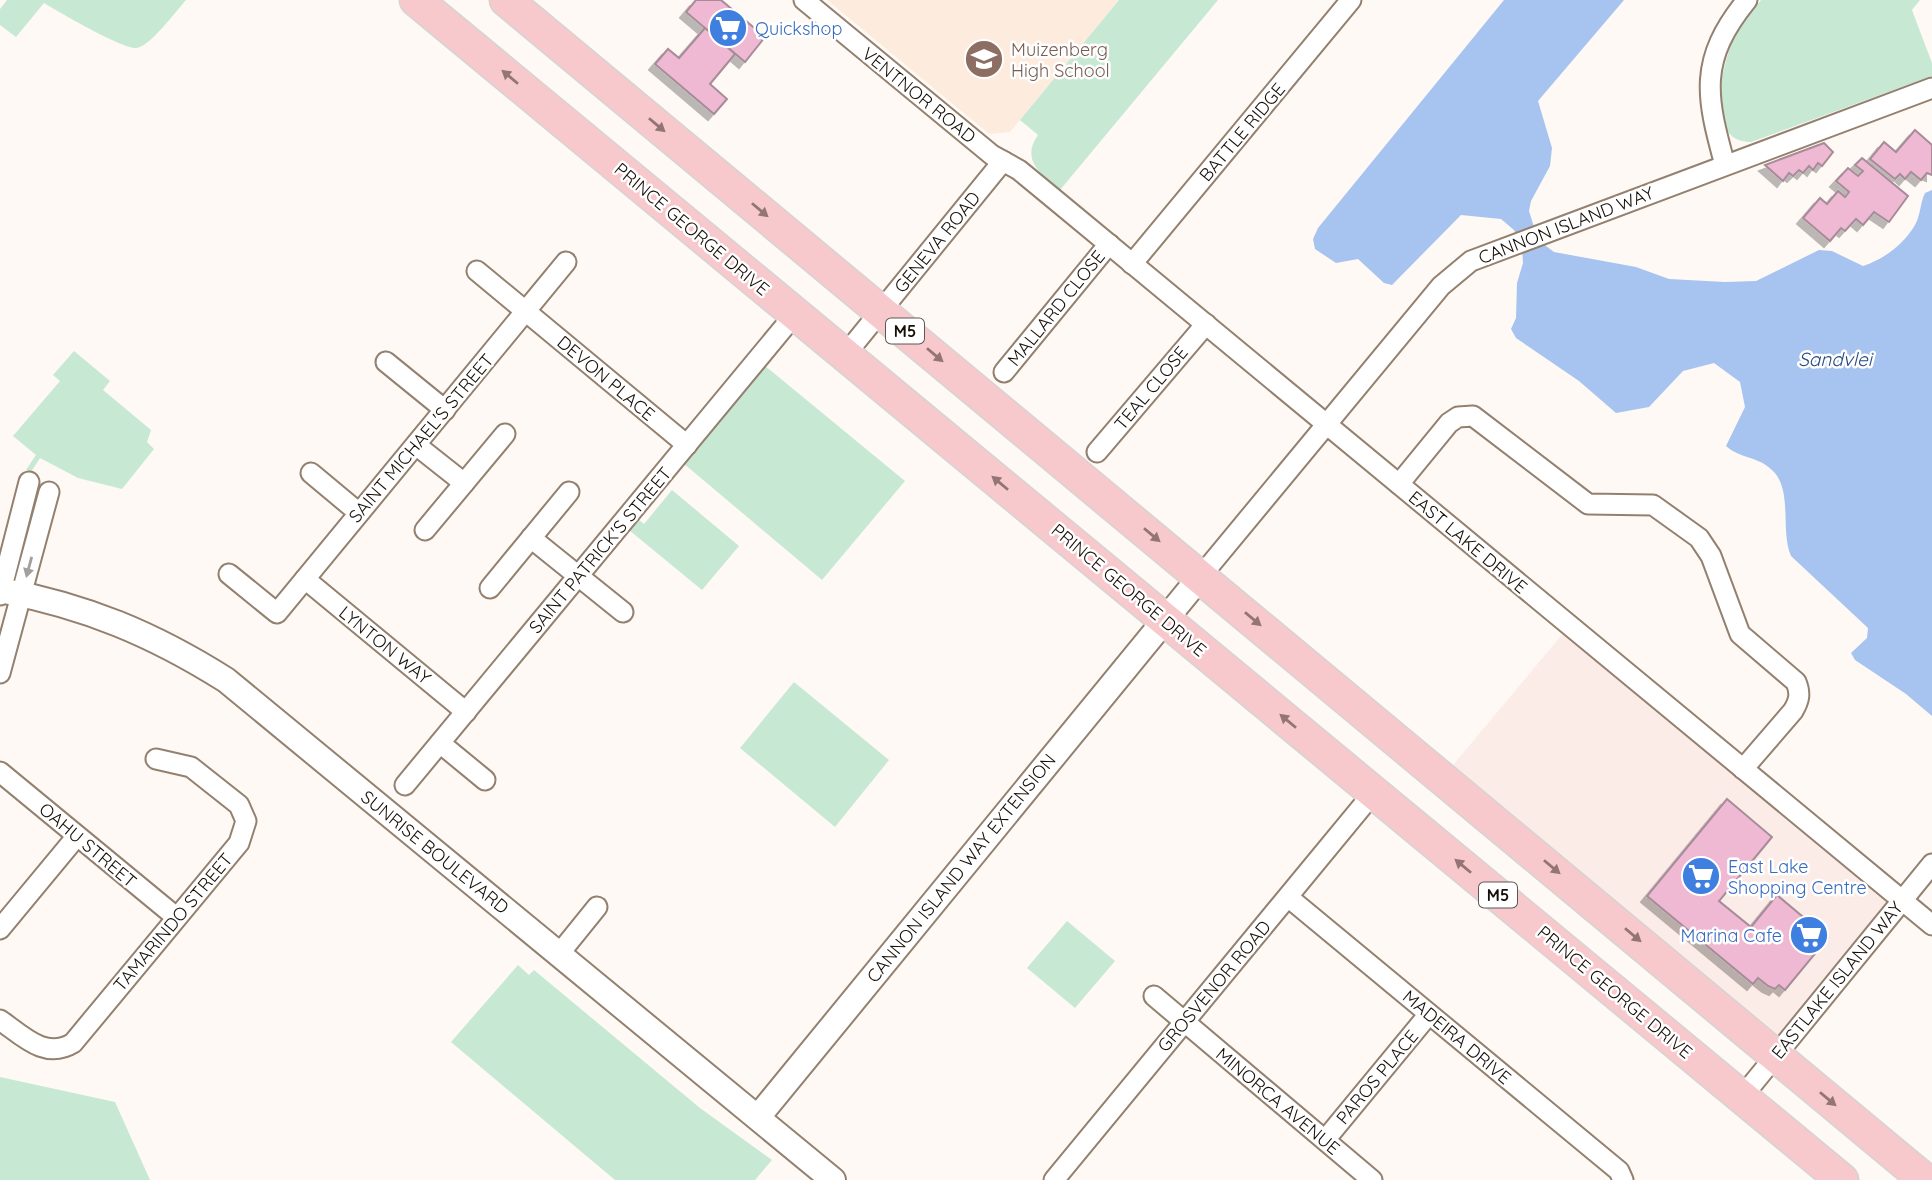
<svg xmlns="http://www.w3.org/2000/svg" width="1932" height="1180" viewBox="0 0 1932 1180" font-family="Quicksand,sans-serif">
	<defs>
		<filter id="shadow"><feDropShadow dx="-6" dy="6" stdDeviation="0" flood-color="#0004"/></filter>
	</defs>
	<rect width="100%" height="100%" fill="#fef9f5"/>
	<polygon fill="#fcece8" points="1570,625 1902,900 1776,1055 1443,777"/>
	<polygon fill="#fdecdd" points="827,0 1119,0 1010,132 989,134"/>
	<g fill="#c7e9d4">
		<path d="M7 0H186C176 11 150 47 136 48 122 49 59 12 44 3L16 37 0 25V9Z"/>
		<path d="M1119 0H1218L1060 190C1042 175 1020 160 1038 135L1020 120Z"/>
		<path d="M1761 0H1920L1912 10 1932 63V76L1751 142C1703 143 1722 62 1735 36 1742 23 1752 11 1761 0Z"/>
		<polygon points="74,351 110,381 103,390 151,430 147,442 154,449 122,489 78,478 40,458 31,472 26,470 36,455 13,436 60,381 53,375"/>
		<polygon points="764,365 905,481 822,580 683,463"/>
		<polygon points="672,490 739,546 702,590 629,530 638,519 644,524"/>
		<polygon points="794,682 889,760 835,827 740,748"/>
		<polygon points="1067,921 1115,961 1075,1008 1027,968"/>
		<polygon points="518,965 529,975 534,970 700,1108 772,1160 755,1180 615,1180 451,1042"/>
		<polygon points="0,1077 115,1102 150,1180 0,1180"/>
	</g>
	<path fill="#a7c3f0" d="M1504 0H1624L1538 101 1552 148 1550 166 1531 201 1529 211 1538 240 1554 252 1636 267 1669 279 1725 282 1756 281 1819 250 1832 251 1863 266C1884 259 1903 245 1915 225 1921 214 1920 203 1925 193L1932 190V716L1906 694 1855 660 1851 653 1867 638 1868 628 1791 556C1780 531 1793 491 1773 471 1759 456 1740 459 1726 446L1745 407 1740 382 1714 363 1683 371 1649 407 1616 413 1579 381 1516 338 1511 329 1516 318 1517 283 1523 263 1522 248 1514 230 1501 219 1461 215 1392 285 1384 283 1358 259 1336 263 1315 249 1313 239 1318 228Z"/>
	<g fill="#f0b9d3" stroke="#a68c98" stroke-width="2" filter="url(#shadow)">
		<polygon points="696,0 721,0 765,37 745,62 686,12"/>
		<polygon points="705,28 735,54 710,84 727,99 714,114 655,64 668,49 679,58"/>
		<polygon points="1915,130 1932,145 1932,175 1927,173 1921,180 1911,172 1905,179 1900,174 1895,179 1870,159 1884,142 1896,152"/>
		<polygon points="1824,143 1833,152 1822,166 1818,163 1813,170 1809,166 1803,173 1799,170 1793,176 1789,173 1783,181 1765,165"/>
		<polygon points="1862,158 1908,196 1889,222 1874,212 1863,225 1856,219 1845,231 1841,228 1830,241 1803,218 1820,198 1827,204 1838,191 1845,197 1849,192 1836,181 1848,168 1858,176 1863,171 1855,165"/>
		<polygon points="1727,799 1772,837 1719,901 1751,927 1777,895 1828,938 1785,990 1779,985 1775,989 1768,986 1758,978 1753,984 1647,896"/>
	</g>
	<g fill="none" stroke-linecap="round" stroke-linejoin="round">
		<g stroke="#94806f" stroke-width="23">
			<g id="minor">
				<polyline points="804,0 992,155 1019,170 1053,198 1932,925"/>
				<path d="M1725 165C1706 96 1698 60 1747 0"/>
				<polyline points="1132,264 1351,0"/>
				<polyline points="477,271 687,445"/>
				<polyline points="845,355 1003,161"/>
				<polyline points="386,362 445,410"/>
				<polyline points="1004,372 1109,244"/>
				<polyline points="416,445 464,483"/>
				<polyline points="1097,452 1206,324"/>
				<polyline points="311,473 359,513"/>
				<path d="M1399 484 1449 423 1458 417 1473 416 1588 504 1653 505 1699 538 1711 556 1740 634 1796 682C1801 694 1799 701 1793 711L1743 769"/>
				<polyline points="425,530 505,434"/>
				<polyline points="531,538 623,612"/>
				<polyline points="229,574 277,613 566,262"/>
				<polyline points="1201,576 1441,286 1471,261 1932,88"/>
				<polyline points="305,579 466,712"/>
				<polyline points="490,588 569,492"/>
				<polyline points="0,595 29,482"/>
				<polyline points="0,673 49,492"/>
				<polyline points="440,743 485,780"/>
				<polyline points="0,772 176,917"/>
				<polyline points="405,785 795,314"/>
				<polyline points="1288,897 1619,1171 1623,1180"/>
				<polyline points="0,929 77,836"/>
				<polyline points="559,954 597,907"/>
				<polyline points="1154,996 1372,1180"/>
				<path d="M0 1020C23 1036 45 1060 73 1043L239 843 246 821 239 805 191 767 156 759"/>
				<polyline points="1742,1097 1932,864"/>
				<polyline points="1325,1140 1429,1014"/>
				<polyline points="1054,1180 1374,792"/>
			</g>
		</g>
		<g stroke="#94806f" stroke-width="28">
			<g id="tertiary">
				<path d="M0 590C86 606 153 634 226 680L833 1180"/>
				<polyline points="758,1117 1201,576"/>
			</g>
		</g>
		<g stroke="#d5d4d3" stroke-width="35">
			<g id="primary">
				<polyline points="416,0 1842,1180"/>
				<polyline points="506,0 1925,1180"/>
			</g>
		</g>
		<use href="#minor" stroke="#fff" stroke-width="19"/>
		<use href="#tertiary" stroke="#fff" stroke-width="24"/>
		<use href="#primary" stroke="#f7c8cc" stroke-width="32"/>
	</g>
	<defs><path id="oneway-solid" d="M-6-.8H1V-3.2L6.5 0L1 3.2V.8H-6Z" transform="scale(1.75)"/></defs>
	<g fill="#927574">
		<use href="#oneway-solid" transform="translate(510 77) rotate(-140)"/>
		<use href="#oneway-solid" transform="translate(657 125) rotate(40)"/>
		<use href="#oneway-solid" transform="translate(760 210) rotate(40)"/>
		<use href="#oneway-solid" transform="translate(935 355) rotate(40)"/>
		<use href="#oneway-solid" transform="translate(1000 483) rotate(-140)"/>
		<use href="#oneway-solid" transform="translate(1152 535) rotate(40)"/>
		<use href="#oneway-solid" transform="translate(1253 619) rotate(40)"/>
		<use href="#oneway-solid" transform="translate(1288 721) rotate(-140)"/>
		<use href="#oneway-solid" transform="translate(1463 866) rotate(-140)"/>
		<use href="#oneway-solid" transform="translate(1552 867) rotate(40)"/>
		<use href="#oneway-solid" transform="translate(1633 935) rotate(40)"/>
		<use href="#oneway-solid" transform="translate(1828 1099) rotate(40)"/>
	</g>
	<use fill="#a29f9c" href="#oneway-solid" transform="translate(29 567) rotate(105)"/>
	<defs>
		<g id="supermarket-disc" transform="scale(2.0125)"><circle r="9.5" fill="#3f7fe0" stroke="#fff"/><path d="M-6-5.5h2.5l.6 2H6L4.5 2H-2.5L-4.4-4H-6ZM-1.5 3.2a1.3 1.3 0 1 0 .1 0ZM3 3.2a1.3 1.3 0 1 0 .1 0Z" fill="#fff"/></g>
		<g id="school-disc" transform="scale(2.0125)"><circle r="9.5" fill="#8d6e63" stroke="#fff"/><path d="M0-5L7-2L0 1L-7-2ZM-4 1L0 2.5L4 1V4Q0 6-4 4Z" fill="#fff"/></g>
	</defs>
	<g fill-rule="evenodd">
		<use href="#supermarket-disc" x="728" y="28"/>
		<use href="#school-disc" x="984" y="59"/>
		<use href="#supermarket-disc" x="1701" y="876"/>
		<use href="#supermarket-disc" x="1809" y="935"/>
	</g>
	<g text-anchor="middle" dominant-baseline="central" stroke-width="5" stroke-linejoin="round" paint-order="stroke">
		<g fill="#fff" stroke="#5c5752" stroke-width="2">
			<rect x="886" y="318.5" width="38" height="25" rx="5"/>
			<rect x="1479" y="882.5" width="38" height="25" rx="5"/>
		</g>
		<g font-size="16" font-weight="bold" fill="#160f08">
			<text x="905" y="331">M5</text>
			<text x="1498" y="895">M5</text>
		</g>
		<g font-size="18" fill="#366cbe" stroke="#fff" text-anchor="start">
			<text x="755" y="28">Quickshop</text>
			<text x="1728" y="866">East Lake<tspan x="1728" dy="21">Shopping Centre</tspan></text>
			<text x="1782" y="935" text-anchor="end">Marina Cafe</text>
		</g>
		<g font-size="18" fill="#785e54" stroke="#fff" text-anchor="start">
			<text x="1011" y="49">Muizenberg<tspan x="1011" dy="21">High School</tspan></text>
		</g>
		<g font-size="18" fill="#160f08" stroke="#fff">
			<text transform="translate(919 95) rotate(39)">VENTNOR ROAD</text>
			<text transform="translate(1242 132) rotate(-50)">BATTLE RIDGE</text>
			<text transform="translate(1566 225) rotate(-21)">CANNON ISLAND WAY</text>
			<text transform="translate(692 229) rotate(40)">PRINCE GEORGE DRIVE</text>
			<text transform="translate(937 242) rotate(-51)">GENEVA ROAD</text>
			<text transform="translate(1056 308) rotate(-51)">MALLARD CLOSE</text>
			<text transform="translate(606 378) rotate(40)">DEVON PLACE</text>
			<text transform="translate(1151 388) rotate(-50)">TEAL CLOSE</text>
			<text transform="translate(421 438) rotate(-50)">SAINT MICHAEL'S STREET</text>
			<text transform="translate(1468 542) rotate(40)">EAST LAKE DRIVE</text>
			<text transform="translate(600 550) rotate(-50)">SAINT PATRICK'S STREET</text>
			<text transform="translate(1129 590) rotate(40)">PRINCE GEORGE DRIVE</text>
			<text transform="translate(385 645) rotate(39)">LYNTON WAY</text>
			<text transform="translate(88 845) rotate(40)">OAHU STREET</text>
			<text transform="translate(435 852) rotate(39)">SUNRISE BOULEVARD</text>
			<text transform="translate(961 868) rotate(-51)">CANNON ISLAND WAY EXTENSION</text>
			<text transform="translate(173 922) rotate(-50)">TAMARINDO STREET</text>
			<text transform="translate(1837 980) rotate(-51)">EASTLAKE ISLAND WAY</text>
			<text transform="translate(1214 986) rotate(-50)">GROSVENOR ROAD</text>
			<text transform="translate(1615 992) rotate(40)">PRINCE GEORGE DRIVE</text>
			<text transform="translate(1457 1037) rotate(40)">MADEIRA DRIVE</text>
			<text transform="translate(1377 1077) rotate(-50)">PAROS PLACE</text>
			<text transform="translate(1278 1101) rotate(40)">MINORCA AVENUE</text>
		</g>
		<g font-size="19" font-style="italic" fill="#284a81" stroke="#fff">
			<text x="1835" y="359">Sandvlei</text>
		</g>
	</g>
</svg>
